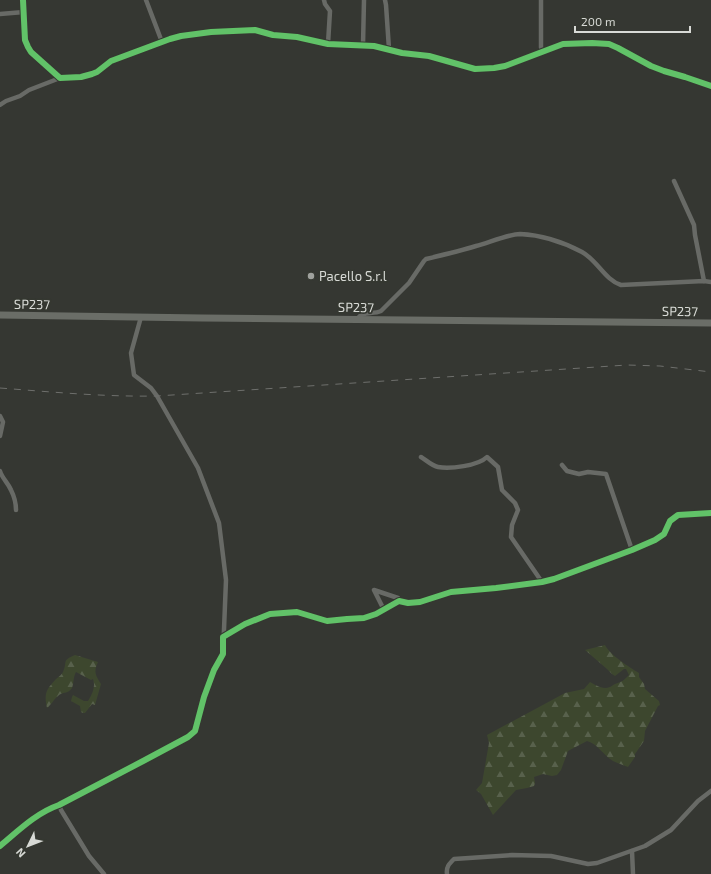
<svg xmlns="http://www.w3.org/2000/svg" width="711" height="874" viewBox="0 0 711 874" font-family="'Exo 2',sans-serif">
	<defs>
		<pattern id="forest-firs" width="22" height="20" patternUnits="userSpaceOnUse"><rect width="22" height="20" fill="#3d472e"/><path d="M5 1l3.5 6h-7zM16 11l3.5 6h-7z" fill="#58614c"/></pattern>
	</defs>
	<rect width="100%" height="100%" fill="#353732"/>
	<g fill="url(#forest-firs)">
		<path d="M605 645C610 655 629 667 639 673V677L644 684 645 689 659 701 660 705 658 706 645 731 644 741 635 754V757L628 767C623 765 617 763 613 761 603 755 598 744 587 741L568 751 561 770 557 775 552 776 543 774 534 777 535 783 534 786 527 788 516 790 493 815 481 794 476 790 482 783 489 743 487 735 565 693 584 689 590 682C596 685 602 690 610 687 611 687 614 684 615 684 623 681 623 681 629 675L626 669H624L615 676 612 674 607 669 585 650Z"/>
		<path d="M75 655 98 662C93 672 96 676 101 684L95 705 92 704 85 713H83L81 712 80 706 71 701 72 697 73 695 84 701H88C92 695 96 686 93 679L91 680 76 672C73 677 74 683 72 688 67 695 63 691 58 696 54 699 52 704 47 708 44 693 46 690 56 679 59 677 62 674 63 672 68 661 61 661 75 655Z"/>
	</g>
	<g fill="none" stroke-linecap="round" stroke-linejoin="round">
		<g stroke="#686a66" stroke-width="4.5">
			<polyline points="23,0 25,40 28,47 31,52 60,78 81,77 92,74 97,72 111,61 170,39 181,36 211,32 255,30 273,35 297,37 328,44 374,46 402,53 429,56 475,69 494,68 505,66 563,44 592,43 609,44 618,48 651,66 664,71 685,77 711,86"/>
			<polyline points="146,0 162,42"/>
			<polyline points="324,0 325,4 330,11 328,44"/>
			<polyline points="385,0 386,5 389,49"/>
			<polyline points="541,0 541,47 542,52"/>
			<polyline points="0,14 24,12"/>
			<polyline points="363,45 364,0"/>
			<polyline points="0,105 6,101 20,96 29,90 60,78"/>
			<polyline points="674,181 694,225 695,235 704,281"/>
			<path d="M357 319C363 310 372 315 381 311L409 283 424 261 426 259C443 255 460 251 476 246 488 243 509 234 520 234 542 235 563 242 582 252 597 260 605 280 621 285L704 281 711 282"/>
			<polyline points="0,416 3,422 0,436"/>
			<path d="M421 457C426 460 432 466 438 467 450 469 478 466 487 457L498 467 502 490 515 503 518 510 512 525 511 537 542 582"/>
			<polyline points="562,465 567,471 579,474 588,472 606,474 632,550"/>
			<path d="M0 471C2 478 8 483 11 490 14 496 16 503 16 510"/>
			<polyline points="384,610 374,590 398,598 399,601 408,603 420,602 451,592 496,588 542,582 554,579 632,550 655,540 664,534 670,521 678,515 711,513"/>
			<polyline points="223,637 245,624 270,614 297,612 327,621 347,619 364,618 376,614 399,601"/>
			<polyline points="59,805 61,810 89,856 104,874"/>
			<path d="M0 846C18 831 36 813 59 805L145 760 188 737 195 731 204 697 214 670 223 654 226 580 219 523 198 468 157 396 151 388 134 375 131 353 141 317"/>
			<polyline points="632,851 633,874"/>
			<path d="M447 874C446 867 449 864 454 859L512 855 551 856 588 864 597 863 645 846 671 830 698 801 711 791"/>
		</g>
		<polyline stroke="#6a6d67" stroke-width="7" points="0,315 202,318 711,323"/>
		<path stroke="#6e6f6c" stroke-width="1" stroke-dasharray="7 7" stroke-linecap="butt" d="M0 388C52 392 105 397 157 396L627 365 660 366 711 372"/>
		<g stroke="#353831" stroke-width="8">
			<g id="cycleway">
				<polyline points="23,0 25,40 28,47 31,52 60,78 81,77 92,74 97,72 111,61 170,39 181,36 211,32 255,30 273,35 297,37 328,44 374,46 402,53 429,56 475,69 494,68 505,66 563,44 592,43 609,44 618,48 651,66 664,71 685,77 711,86"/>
				<path d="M0 846C18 831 36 813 59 805L145 760 188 737 195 731 204 697 214 670 223 654V637L245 624 270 614 297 612 327 621 347 619 364 618 376 614 399 601 408 603 420 602 451 592 496 588 542 582 554 579 632 550 655 540 664 534 670 521 678 515 711 513"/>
			</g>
		</g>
		<use href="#cycleway" stroke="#61c268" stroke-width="6"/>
	</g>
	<circle fill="#9fa19d" stroke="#353831" stroke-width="1.5" cx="311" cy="276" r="4"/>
	<g text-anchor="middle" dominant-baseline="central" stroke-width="3.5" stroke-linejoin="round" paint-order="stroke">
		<g font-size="13" fill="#d8dad6" stroke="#353831" text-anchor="start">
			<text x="319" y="276">Pacello S.r.l</text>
		</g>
		<g font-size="13" fill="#d8dad6" stroke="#353831">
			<text transform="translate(32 304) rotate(1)">SP237</text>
			<text transform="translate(356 307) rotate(1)">SP237</text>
			<text transform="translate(680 311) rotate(1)">SP237</text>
		</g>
	</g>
	<g transform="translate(28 846) rotate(227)" stroke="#353831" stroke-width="3" paint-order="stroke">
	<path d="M0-3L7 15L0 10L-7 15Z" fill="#d8dad6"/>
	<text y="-6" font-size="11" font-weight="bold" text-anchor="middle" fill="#d8dad6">N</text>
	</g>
	<path d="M575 26v6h115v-6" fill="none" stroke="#d8dad6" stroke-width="2"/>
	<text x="581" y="26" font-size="12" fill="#d8dad6" stroke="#353831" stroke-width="3" paint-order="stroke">200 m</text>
</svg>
